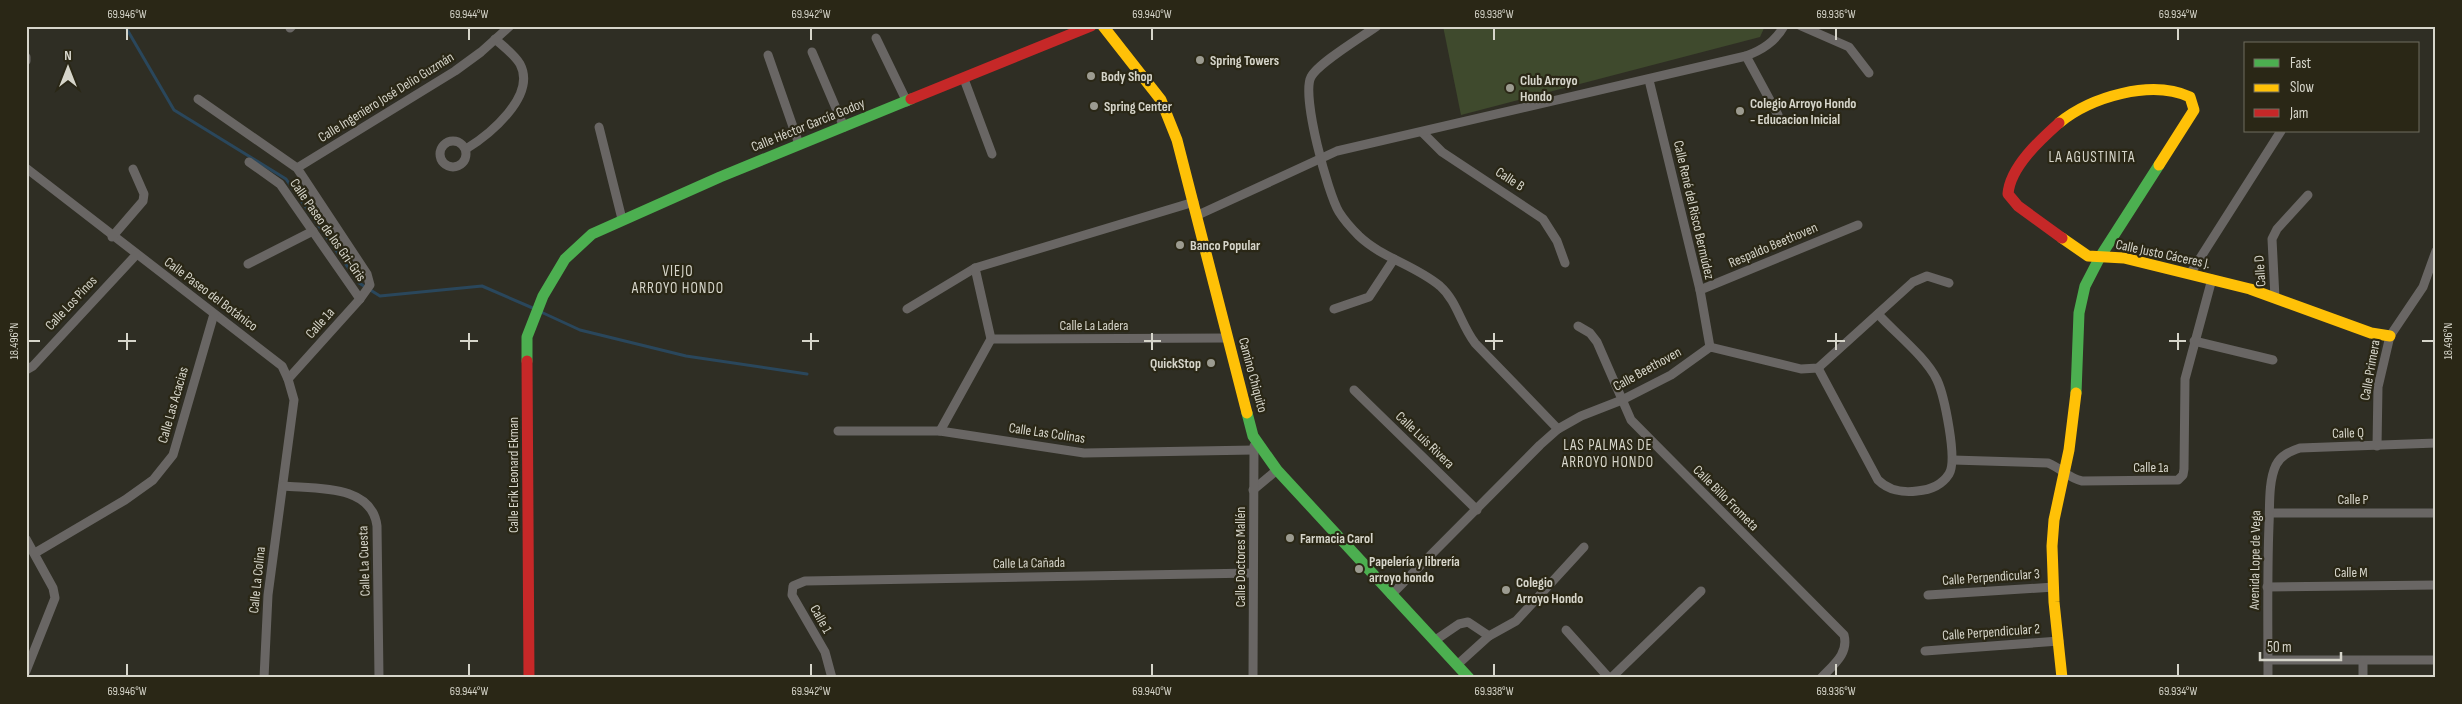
<svg xmlns="http://www.w3.org/2000/svg" width="2462" height="704" viewBox="0 0 2462 704" font-family="'Sofia Sans Condensed',sans-serif">
	<rect width="100%" height="100%" fill="#2f2e24"/>
	<polygon fill="#3f4a2d" points="1443,26 1765,26 1760,37 1461,115"/>
	<g fill="none" stroke-linecap="round" stroke-linejoin="round">
		<g stroke="#2a475c" stroke-width="3">
			<polyline points="125,26 174,110 286,179 359,283 380,296 482,286 535,309"/>
			<polyline points="541,312 580,330 686,356 807,374"/>
		</g>
		<g stroke="#696664" stroke-width="9">
			<path d="M1377 26C1362 37 1318 63 1311 77 1301 95 1328 194 1339 212 1344 220 1352 229 1359 236 1382 258 1415 265 1440 286 1457 301 1461 325 1475 343L1558 429"/>
			<polyline points="1801,26 1849,47 1869,73"/>
			<polyline points="290,28 292,26"/>
			<polyline points="876,38 907,102"/>
			<polyline points="812,52 844,127"/>
			<polyline points="768,55 799,144"/>
			<polyline points="1746,56 1778,115"/>
			<polyline points="26,57 26,61"/>
			<polyline points="964,79 992,154"/>
			<polyline points="1649,80 1700,290 1710,347"/>
			<polyline points="198,99 297,168 367,274 370,285 360,299 288,379"/>
			<polyline points="599,127 622,219"/>
			<polyline points="1422,132 1442,152 1543,219 1557,241 1565,263"/>
			<circle cx="453" cy="154" r="13"/>
			<path d="M466 149C489 135 537 96 520 64 514 54 503 46 495 39"/>
			<polyline points="249,162 280,184 360,299"/>
			<polyline points="26,168 282,366 288,379 294,400 268,595 264,678"/>
			<polyline points="297,168 455,71 481,52 510,26"/>
			<path d="M1198 215 1337 151 1746 56C1762 50 1775 42 1784 26"/>
			<polyline points="112,237 143,201 144,194 133,169"/>
			<polyline points="248,264 313,231"/>
			<polyline points="2190,274 2281,131"/>
			<polyline points="1700,290 1858,225"/>
			<polyline points="2275,298 2272,239 2277,229 2308,195"/>
			<polyline points="907,309 975,268 1194,202"/>
			<polyline points="1334,309 1369,297 1394,259"/>
			<path d="M1578 326 1590 333 1597 342 1631 420 1844 635C1849 654 1833 665 1821 678"/>
			<polyline points="991,339 1227,338"/>
			<polyline points="2194,341 2273,360"/>
			<path d="M1818 368 1878 480C1888 490 1903 493 1917 491 1930 490 1942 485 1949 474 1958 460 1944 395 1937 380 1926 357 1895 333 1878 314"/>
			<polyline points="26,370 33,366 136,255"/>
			<polyline points="1354,390 1477,510"/>
			<polyline points="838,431 940,431 1084,453 1254,450"/>
			<polyline points="940,431 991,339 975,268"/>
			<polyline points="2377,446 2378,387 2390,336 2423,287 2436,251"/>
			<path d="M1953 460 2048 463C2061 468 2068 478 2082 481L2178 480 2183 475 2184 469 2185 379 2212 279"/>
			<path d="M283 486C315 489 372 484 377 526L379 678"/>
			<polyline points="1253,490 1277,470"/>
			<polyline points="2270,513 2436,513"/>
			<polyline points="26,539 53,588 55,598 26,671"/>
			<polyline points="35,553 125,500 153,480 173,455 214,314"/>
			<polyline points="2267,587 2436,585"/>
			<polyline points="1391,595 1540,445 1558,429 1581,416 1622,400 1671,375 1710,347 1801,369 1818,368 1913,282 1927,276 1949,283"/>
			<polyline points="1928,595 2054,587"/>
			<polyline points="1566,630 1609,678"/>
			<polyline points="1434,641 1459,624 1468,622 1489,636"/>
			<polyline points="1925,651 2059,641"/>
			<polyline points="2268,660 2436,660"/>
			<polyline points="2363,661 2363,678"/>
			<polyline points="1457,665 1489,636 1516,621 1584,547"/>
			<polyline points="832,678 825,652 792,595 793,586 805,581 1253,573"/>
			<polyline points="1253,678 1254,446"/>
			<polyline points="1611,678 1701,591"/>
			<path d="M2268 678C2268 627 2267 576 2269 525 2270 507 2268 482 2276 465 2281 455 2291 451 2300 448L2436 443"/>
		</g>
		<g stroke="#4caf50" stroke-width="11">
			<polyline points="527,361 527,337 543,296 565,259 592,234 720,177 911,99"/>
			<polyline points="2076,393 2079,313 2085,286 2100,257 2159,165"/>
			<polyline points="1247,413 1253,436 1277,470 1469,678"/>
		</g>
		<g stroke="#ffc107" stroke-width="11">
			<polyline points="1103,26 1161,100 1177,140 1247,413"/>
			<path d="M2059 123C2091 97 2151 79 2190 97L2194 110 2159 165"/>
			<polyline points="2062,238 2088,256 2124,258 2250,289 2371,333 2390,336"/>
			<polyline points="2062,678 2054,602 2052,546 2054,520 2069,450 2076,393"/>
		</g>
		<g stroke="#c62828" stroke-width="11">
			<polyline points="911,99 1091,26"/>
			<path d="M2059 123C2040 140 2010 167 2008 194L2018 206 2062 238"/>
			<polyline points="527,361 529,678"/>
		</g>
	</g>
	<path fill="none" stroke="#d6d5ca" stroke-width="2" d="M127 28V40M469 28V40M811 28V40M1152 28V40M1494 28V40M1836 28V40M2178 28V40M127 333V350M469 333V350M811 333V350M1152 333V350M1494 333V350M1836 333V350M2178 333V350M28 341H40M118 341H136M460 341H478M802 341H819M1144 341H1161M1485 341H1503M1827 341H1845M2169 341H2186M2422 341H2434M127 664V676M469 664V676M811 664V676M1152 664V676M1494 664V676M1836 664V676M2178 664V676"/>
	<g fill="#9c9b90" stroke="#2a2716" stroke-width="2">
		<circle cx="1200" cy="60" r="5"/>
		<circle cx="1091" cy="76" r="5"/>
		<circle cx="1510" cy="88" r="5"/>
		<circle cx="1094" cy="106" r="5"/>
		<circle cx="1740" cy="111" r="5"/>
		<circle cx="1180" cy="245" r="5"/>
		<circle cx="1211" cy="363" r="5"/>
		<circle cx="1290" cy="538" r="5"/>
		<circle cx="1359" cy="569" r="5"/>
		<circle cx="1506" cy="590" r="5"/>
	</g>
	<g text-anchor="middle" dominant-baseline="central" stroke-width="4.5" stroke-linejoin="round" paint-order="stroke">
		<g font-size="14" font-weight="bold" fill="#d6d5ca" stroke="#2a2716" text-anchor="start">
			<text x="1210" y="60">Spring Towers</text>
			<text x="1101" y="76">Body Shop</text>
			<text x="1520" y="80">Club Arroyo<tspan x="1520" dy="16">Hondo</tspan></text>
			<text x="1750" y="103">Colegio Arroyo Hondo<tspan x="1750" dy="16">- Educacion Inicial</tspan></text>
			<text x="1104" y="106">Spring Center</text>
			<text x="1190" y="245">Banco Popular</text>
			<text x="1201" y="363" text-anchor="end">QuickStop</text>
			<text x="1300" y="538">Farmacia Carol</text>
			<text x="1369" y="561">Papelería y librería<tspan x="1369" dy="16">arroyo hondo</tspan></text>
			<text x="1516" y="582">Colegio<tspan x="1516" dy="16">Arroyo Hondo</tspan></text>
		</g>
		<g font-size="14" fill="#d6d5ca" stroke="#2a2716">
			<text transform="translate(386 97) rotate(-32)">Calle Ingeniero José Delio Guzmán</text>
			<text transform="translate(808 125) rotate(-22)">Calle Héctor García Godoy</text>
			<text transform="translate(1510 179) rotate(33)">Calle B</text>
			<text transform="translate(1694 210) rotate(77)">Calle René del Risco Bermúdez</text>
			<text transform="translate(328 230) rotate(55)">Calle Paseo de los Gri-Gris</text>
			<text transform="translate(1773 245) rotate(-23)">Respaldo Beethoven</text>
			<text transform="translate(2163 254) rotate(12)">Calle Justo Cáceres J.</text>
			<text transform="translate(2260 271) rotate(-94)">Calle D</text>
			<text transform="translate(211 294) rotate(37)">Calle Paseo del Botánico</text>
			<text transform="translate(71 303) rotate(-47)">Calle Los Pinos</text>
			<text transform="translate(320 323) rotate(-48)">Calle 1a</text>
			<text x="1094" y="325">Calle La Ladera</text>
			<text transform="translate(1647 369) rotate(-29)">Calle Beethoven</text>
			<text transform="translate(2370 370) rotate(-80)">Calle Primera</text>
			<text transform="translate(1253 375) rotate(75)">Camino Chiquito</text>
			<text transform="translate(173 405) rotate(-74)">Calle Las Acacias</text>
			<text transform="translate(1047 433) rotate(8)">Calle Las Colinas</text>
			<text transform="translate(2348 433) rotate(-2)">Calle Q</text>
			<text transform="translate(1425 440) rotate(44)">Calle Luis Rivera</text>
			<text x="2151" y="467">Calle 1a</text>
			<text transform="translate(513 475) rotate(-90)">Calle Erik Leonard Ekman</text>
			<text transform="translate(1726 498) rotate(45)">Calle Billo Frometa</text>
			<text x="2353" y="499">Calle P</text>
			<text transform="translate(1240 557) rotate(-90)">Calle Doctores Mallén</text>
			<text transform="translate(2255 560) rotate(-89)">Avenida Lope de Vega</text>
			<text transform="translate(364 561) rotate(-92)">Calle La Cuesta</text>
			<text transform="translate(1029 563) rotate(-1)">Calle La Cañada</text>
			<text x="2351" y="572">Calle M</text>
			<text transform="translate(1991 577) rotate(-4)">Calle Perpendicular 3</text>
			<text transform="translate(257 580) rotate(-84)">Calle La Colina</text>
			<text transform="translate(821 619) rotate(61)">Calle 1</text>
			<text transform="translate(1991 632) rotate(-4)">Calle Perpendicular 2</text>
		</g>
		<g font-size="15" letter-spacing="1" fill="#d6d5ca" stroke="#2a2716">
			<text x="2092" y="157">LA AGUSTINITA</text>
			<text x="678" y="271">VIEJO<tspan x="678" dy="17">ARROYO HONDO</tspan></text>
			<text x="1608" y="445">LAS PALMAS DE<tspan x="1608" dy="17">ARROYO HONDO</tspan></text>
		</g>
	</g>
	<rect width="2462" height="704" fill="none" stroke="#2a2716" stroke-width="55"/>
	<rect x="2244" y="42" width="175" height="90" fill="#2a2716" stroke="#6f6d5e"/>
	<rect x="2254" y="59" width="25" height="8" fill="#4caf50" stroke="#6f6d5e"/>
	<text x="2290" y="68" font-size="15" fill="#d6d5ca">Fast</text>
	<rect x="2254" y="84" width="25" height="8" fill="#ffc107" stroke="#6f6d5e"/>
	<text x="2290" y="92" font-size="15" fill="#d6d5ca">Slow</text>
	<rect x="2254" y="109" width="25" height="8" fill="#c62828" stroke="#6f6d5e"/>
	<text x="2290" y="118" font-size="15" fill="#d6d5ca">Jam</text>
	<g transform="translate(68 68)" stroke="#2a2716" stroke-width="4" paint-order="stroke">
	<path d="M0-4L9 19L0 12L-9 19Z" fill="#d6d5ca"/>
	<text y="-8" font-size="14" font-weight="bold" text-anchor="middle" fill="#d6d5ca">N</text>
	</g>
	<path d="M2260 652v8h81v-8" fill="none" stroke="#d6d5ca" stroke-width="2.5"/>
	<text x="2267" y="652" font-size="15" fill="#d6d5ca" stroke="#2a2716" stroke-width="4" paint-order="stroke">50 m</text>
	<rect x="28" y="28" width="2406" height="648" fill="none" stroke="#d6d5ca" stroke-width="2"/>
	<g font-size="12" text-anchor="middle" fill="#d6d5ca">
		<text x="127" y="18">69.946°W</text>
		<text x="469" y="18">69.944°W</text>
		<text x="811" y="18">69.942°W</text>
		<text x="1152" y="18">69.940°W</text>
		<text x="1494" y="18">69.938°W</text>
		<text x="1836" y="18">69.936°W</text>
		<text x="2178" y="18">69.934°W</text>
		<text transform="translate(14 341) rotate(-90)" y="4">18.496°N</text>
		<text transform="translate(2448 341) rotate(-90)" y="4">18.496°N</text>
		<text x="127" y="695">69.946°W</text>
		<text x="469" y="695">69.944°W</text>
		<text x="811" y="695">69.942°W</text>
		<text x="1152" y="695">69.940°W</text>
		<text x="1494" y="695">69.938°W</text>
		<text x="1836" y="695">69.936°W</text>
		<text x="2178" y="695">69.934°W</text>
	</g>
</svg>
